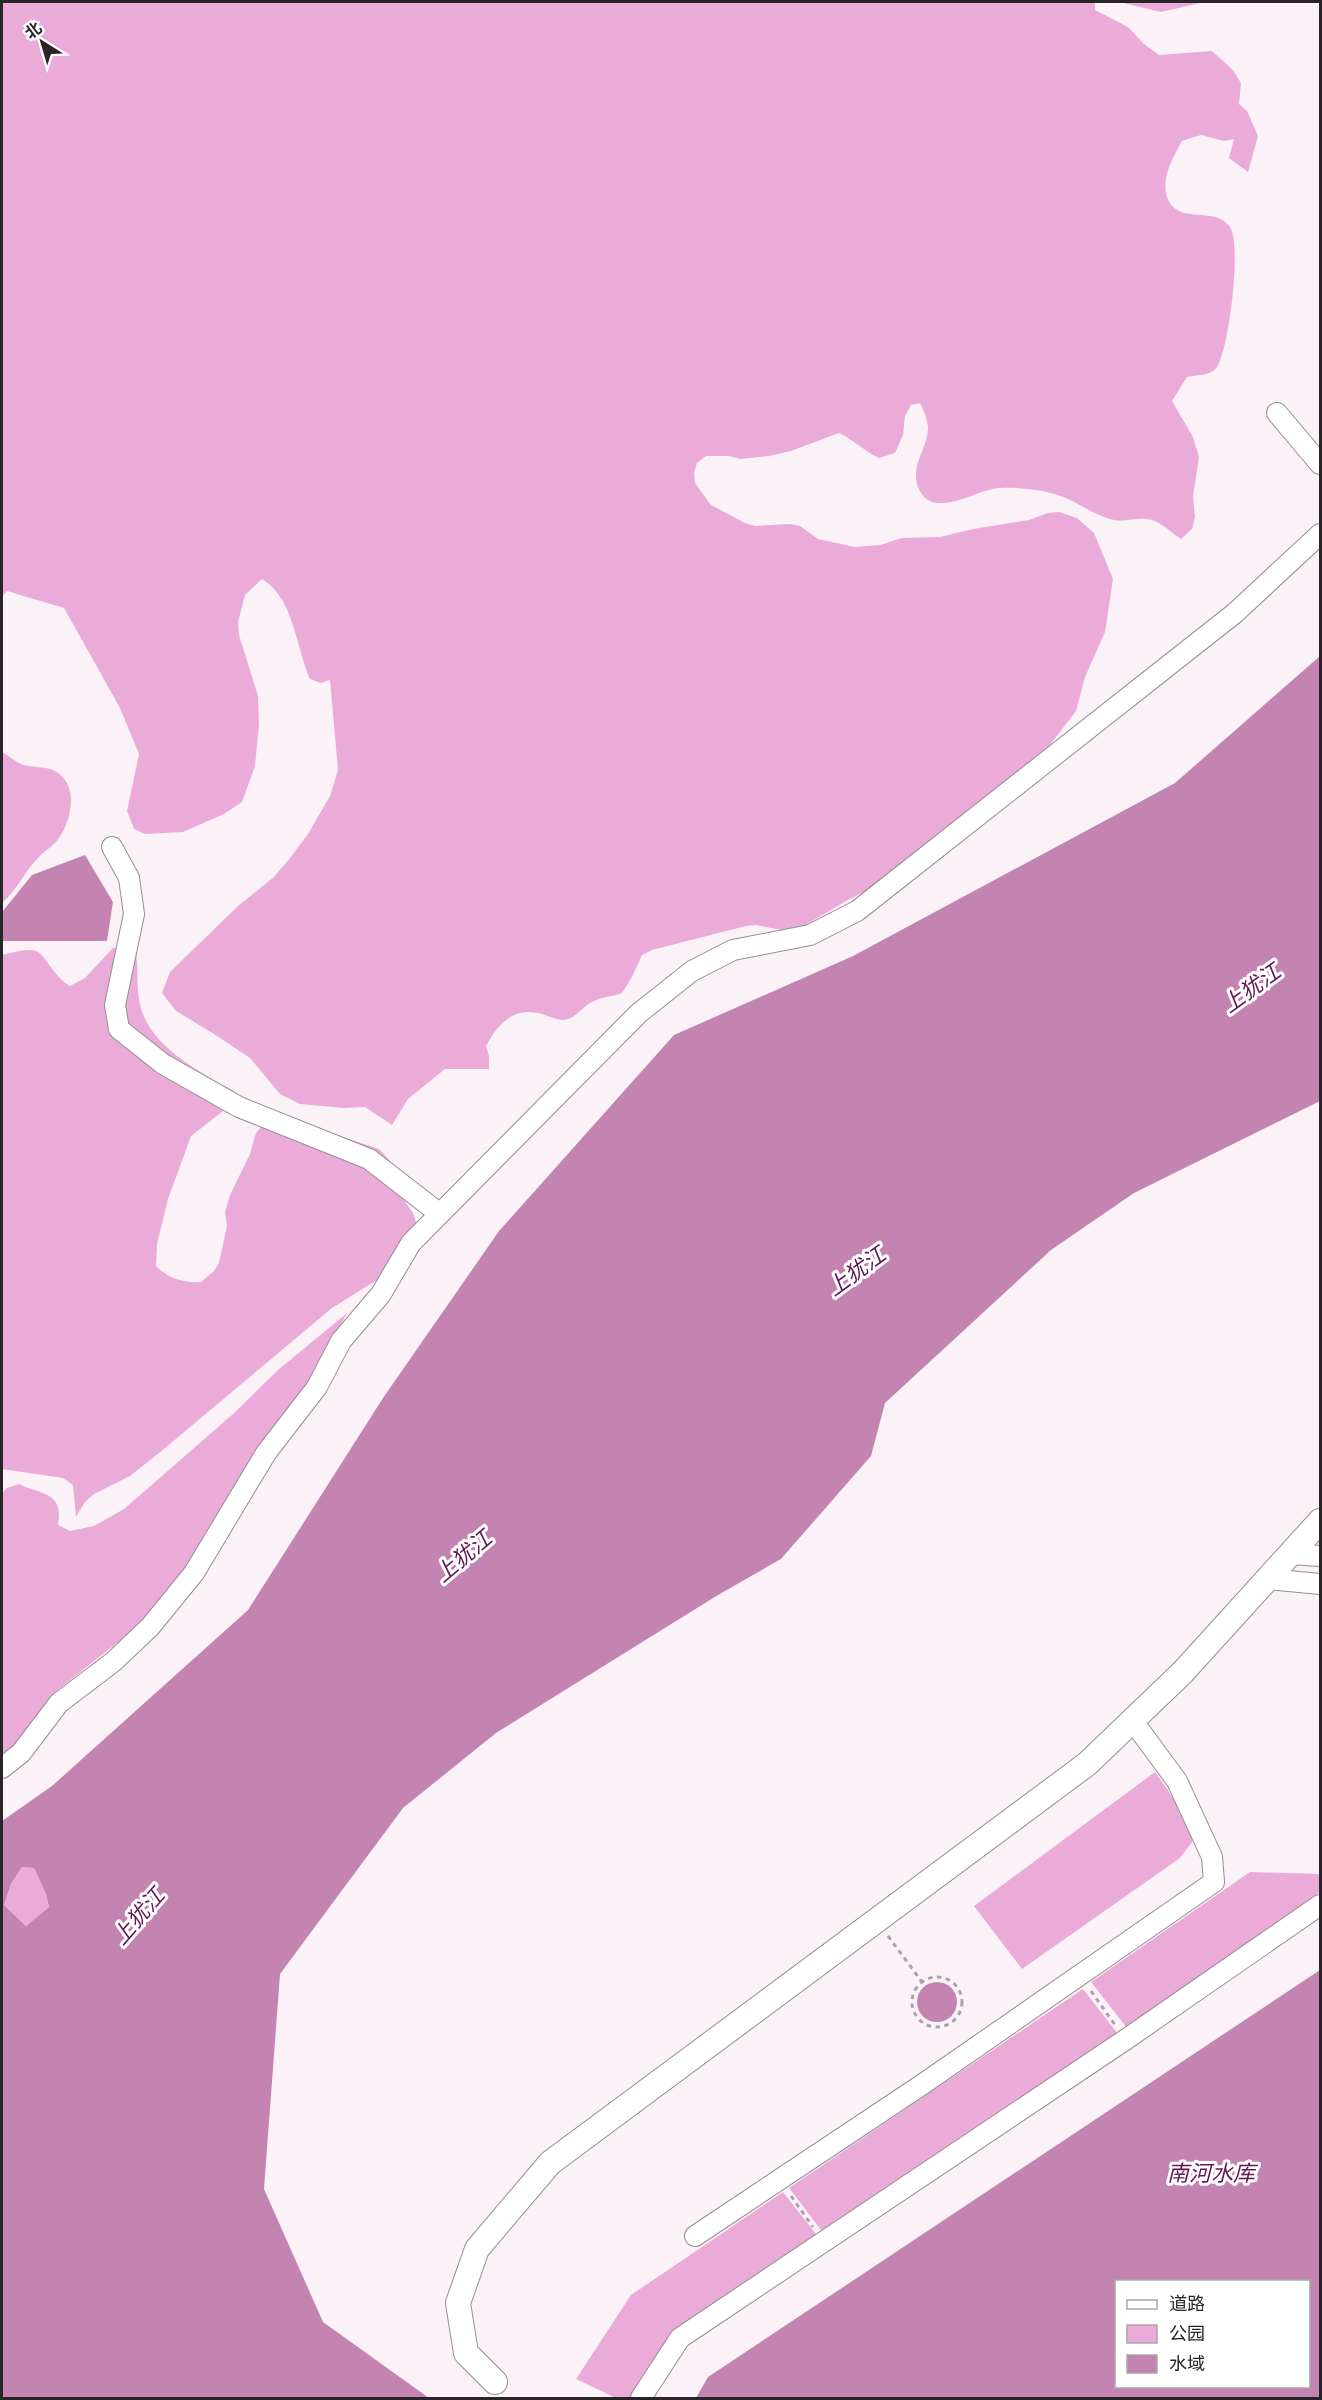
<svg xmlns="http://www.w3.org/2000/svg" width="1322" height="2400" viewBox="0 0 1322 2400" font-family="Inter,'Noto Sans SC',sans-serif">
	<rect width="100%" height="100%" fill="#fbf2f8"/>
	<g fill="#ebabd8">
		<path d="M2 2H1095V10L1128 27 1144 44 1159 55 1212 51 1233 70 1241 83 1239 104 1247 111 1258 136 1248 172 1229 158 1234 139 1224 141 1201 135 1182 141C1173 158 1161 177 1167 197 1177 226 1215 205 1230 227 1242 244 1229 349 1217 367 1211 376 1197 375 1187 377L1172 401 1193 437 1199 457 1193 496 1195 517 1192 529 1181 539C1170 532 1160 520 1146 519 1136 518 1124 522 1114 520 1096 516 1080 504 1064 497 1045 490 1020 487 1000 488 977 488 932 523 918 487 910 465 927 450 928 429 928 420 924 411 920 403L911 405 905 416 903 435 895 453 879 458C864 451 854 440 839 433L791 451 769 456 740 459 729 456H706L697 463 694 473 695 483 711 505 745 523 755 526 790 524 800 526 818 539 855 547 880 545 902 538 940 537 973 529 1029 520 1048 513 1059 512 1077 518 1094 533 1113 579 1105 632 1085 677 1076 711 1049 746 922 847 884 882 846 901 799 929 787 931 756 925 746 926 652 950 642 955 632 977 622 993C612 997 600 997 590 1003 583 1007 576 1017 568 1019 559 1022 552 1017 545 1015 515 1005 499 1022 486 1046L489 1056V1069H445L408 1099 392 1125 365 1107 344 1108 300 1104 280 1094 250 1058 214 1034 176 1011 162 993 170 972 238 906 274 877 290 858 308 834 330 796 338 770 330 680 321 683 310 679C296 648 294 598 262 579L245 595 238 622 239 635 258 696 259 724 255 766 242 802 224 814 183 832 145 834 134 829 127 811 139 754 120 708 64 608 7 591 2 597Z"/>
		<polygon points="1119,2 1205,2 1161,12"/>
		<path d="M2 752C8 755 14 761 21 764 31 768 43 766 53 770 80 783 72 819 59 838 54 846 45 850 39 857 24 871 18 890 2 903Z"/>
		<path d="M113 948H135C139 965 136 981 139 999 146 1046 199 1071 237 1093L222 1112 191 1136 168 1199 157 1244 156 1266C169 1279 183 1283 201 1282L214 1271 219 1263 227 1226 225 1212 230 1195 250 1154 256 1133 262 1126H309L379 1149 390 1161 395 1187 413 1213 417 1225 377 1280 332 1308 164 1449 130 1476 94 1494 85 1502 76 1517 73 1485 63 1478 2 1469V955C11 953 27 948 36 951 45 954 55 978 70 986L85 978Z"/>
		<path d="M347 1313 304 1391 185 1572 133 1636 122 1639 55 1692 13 1747 2 1756V1493L7 1488 19 1484C41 1495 64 1491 58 1525L70 1531 94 1526 124 1509 233 1414 278 1370Z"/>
		<polygon points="1155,1772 1195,1829 1192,1842 1180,1858 1022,1969 974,1906"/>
		<polygon points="22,1867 34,1868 46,1894 49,1907 26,1926 4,1905 11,1884"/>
		<polygon points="1250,1872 1320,1874 1320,1892 1127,2028 1091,1982"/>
		<polygon points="1083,1989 1118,2034 824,2234 789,2188"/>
		<polygon points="783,2192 819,2238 667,2341 631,2398 616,2398 576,2379 631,2295"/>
	</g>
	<g fill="#c484b2" fill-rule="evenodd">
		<path d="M1320 656V1101L1134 1193 1051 1250 885 1403 871 1456 781 1559 718 1595 496 1733 403 1808 280 1974 264 2189 323 2322 429 2398H2V1821L52 1786 248 1610 383 1398 499 1231 674 1035 853 956 1175 783ZM22 1867 34 1868 46 1894 49 1907 26 1926 4 1905 11 1884Z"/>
		<polygon points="85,855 113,902 107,941 2,941 2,912 32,875"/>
		<path d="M1320 1970V2398H696L708 2377ZM1116 2282H1308V2386H1116Z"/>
		<circle cx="937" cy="2002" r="20"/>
	</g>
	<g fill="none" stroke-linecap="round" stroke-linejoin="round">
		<g stroke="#958d92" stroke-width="22">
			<g id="minor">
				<polyline points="1277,413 1320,464"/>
				<polyline points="112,847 129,878 134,914 115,1005 119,1029 163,1064 239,1107 369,1159 440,1214"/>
				<polyline points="1291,1554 1320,1556"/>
				<polyline points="1268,1579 1320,1584"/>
				<polyline points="2,1768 21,1753 59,1703 113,1662 150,1627 194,1573 266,1453 317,1387 341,1341 381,1294 411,1243 639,1013 692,971 733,950 810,935 857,911 1235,613 1320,534"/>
				<polyline points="695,2236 923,2084 1214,1882 1212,1857 1177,1781 1132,1720"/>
				<polyline points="641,2398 680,2338 1125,2040 1320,1905"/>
			</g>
		</g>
		<g stroke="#958d92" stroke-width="26">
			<polyline id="tertiary" points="495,2382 466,2353 458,2303 477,2249 550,2163 1087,1764 1183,1672 1320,1521"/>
		</g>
		<g stroke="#aaa3a8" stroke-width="3" stroke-dasharray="4.5 4.5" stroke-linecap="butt">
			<polyline points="888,1936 922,1982"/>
			<circle cx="937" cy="2002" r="25"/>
			<polyline points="1091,1991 1115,2025"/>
			<polyline points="791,2196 813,2227"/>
		</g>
		<use href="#minor" stroke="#fff" stroke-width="20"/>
		<use href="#tertiary" stroke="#fff" stroke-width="24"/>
	</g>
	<g text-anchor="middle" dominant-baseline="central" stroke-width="6" stroke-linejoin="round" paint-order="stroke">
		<g font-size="22" font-style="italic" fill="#621653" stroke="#fff">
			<text transform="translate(1251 988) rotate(-36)">上犹江</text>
			<text transform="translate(856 1271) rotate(-36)">上犹江</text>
			<text transform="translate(463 1556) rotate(-40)">上犹江</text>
			<text transform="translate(138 1916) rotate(-49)">上犹江</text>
			<text x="1211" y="2173">南河水库</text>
		</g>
	</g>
	<rect width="1322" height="2400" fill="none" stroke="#282427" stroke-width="6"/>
	<rect x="1115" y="2280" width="195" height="108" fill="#ffffff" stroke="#a9a7a9" stroke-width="1.5"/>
	<rect x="1127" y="2300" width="30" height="9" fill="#ffffff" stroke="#a9a7a9" stroke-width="1.5"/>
	<text x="1169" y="2310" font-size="18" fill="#282427">道路</text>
	<rect x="1127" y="2325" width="30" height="18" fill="#ebabd8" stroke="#a9a7a9" stroke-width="1.5"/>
	<text x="1169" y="2340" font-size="18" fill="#282427">公园</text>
	<rect x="1127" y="2355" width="30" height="18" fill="#c484b2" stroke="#a9a7a9" stroke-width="1.5"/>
	<text x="1169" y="2370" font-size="18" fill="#282427">水域</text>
	<g transform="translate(42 42) rotate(323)" stroke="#ffffff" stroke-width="4.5" paint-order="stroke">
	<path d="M0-4.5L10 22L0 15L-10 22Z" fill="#282427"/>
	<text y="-9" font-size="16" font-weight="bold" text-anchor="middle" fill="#282427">北</text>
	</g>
</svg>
